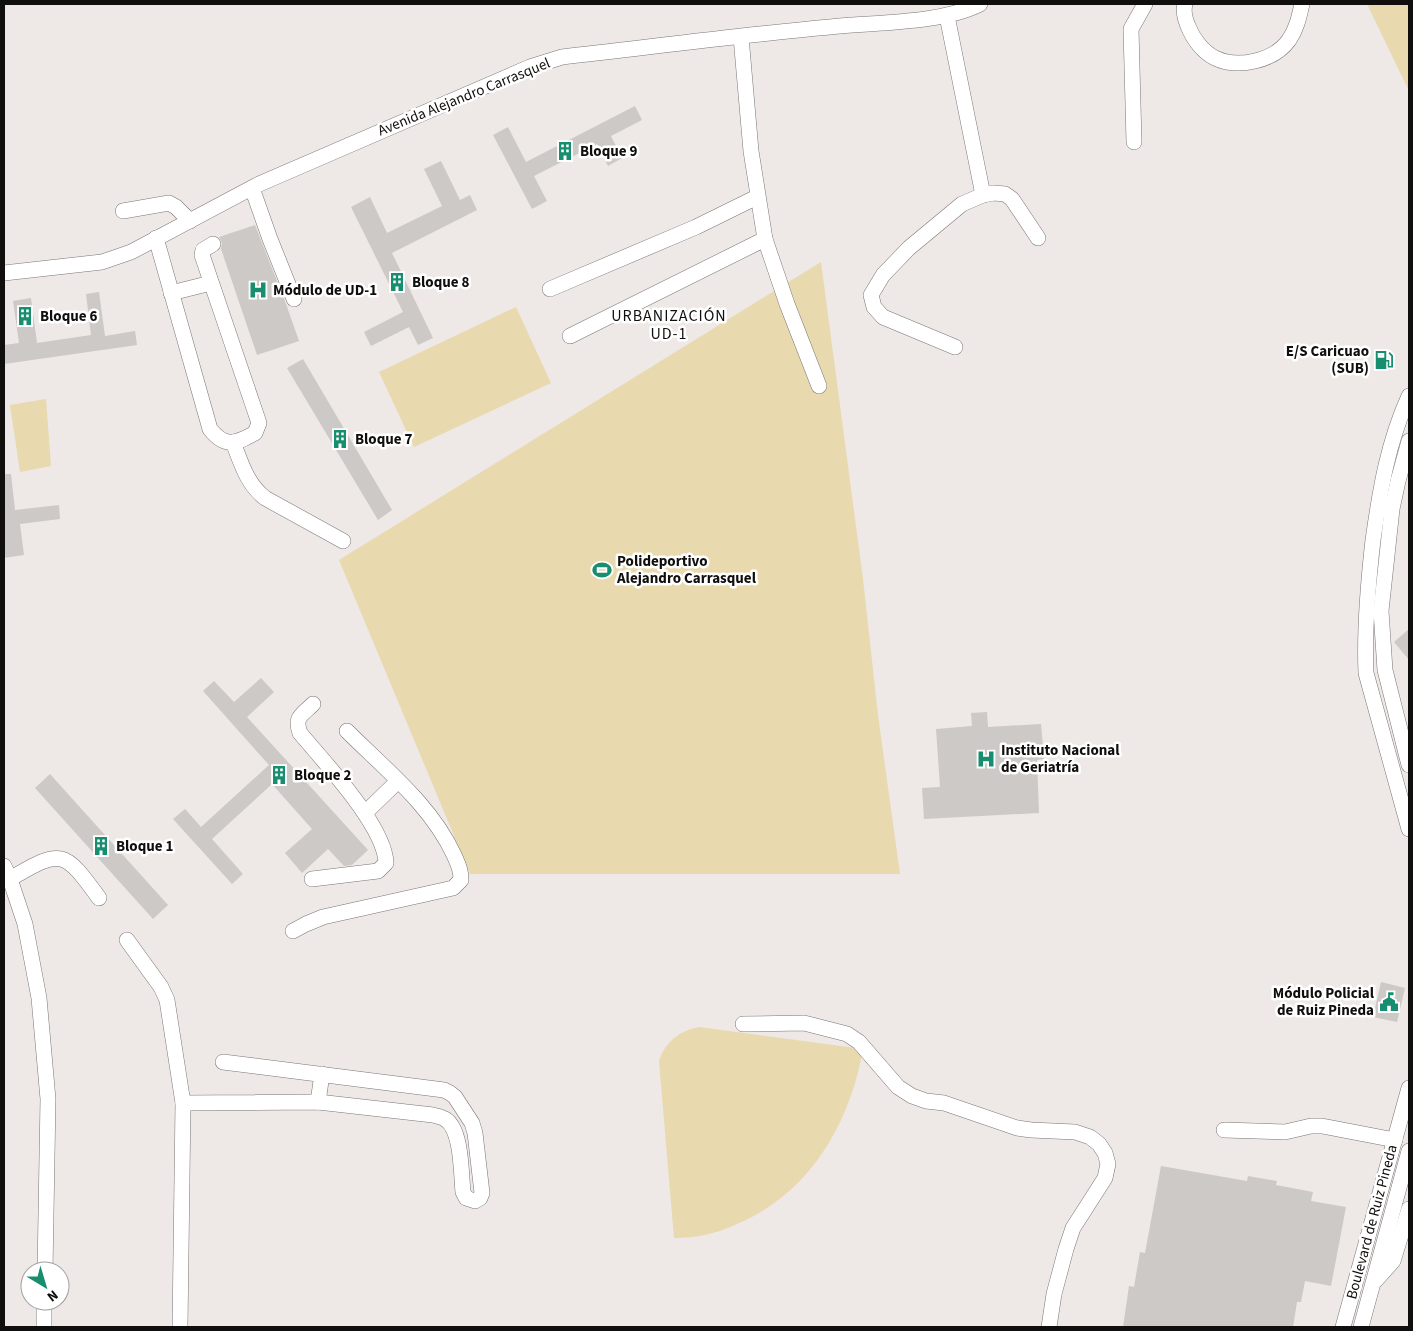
<svg xmlns="http://www.w3.org/2000/svg" width="1413" height="1331" viewBox="0 0 1413 1331" font-family="'Source Sans 3',sans-serif">
	<rect width="100%" height="100%" fill="#eee8e6"/>
	<g fill="#e9d9ae">
		<polygon points="1367,4 1409,4 1409,91"/>
		<polygon points="821,262 863,579 878,715 900,874 470,874 339,560"/>
		<polygon points="516,307 551,383 414,447 379,372"/>
		<polygon points="46,399 51,466 20,472 10,405"/>
		<path d="M699 1027 863 1049C850 1124 809 1194 737 1224 715 1234 697 1238 674 1238L659 1061C665 1042 679 1031 699 1027Z"/>
	</g>
	<g fill="#cdc9c6">
		<polygon points="635,106 642,120 611,136 622,158 608,166 597,144 534,176 547,201 532,209 493,135 508,127 526,162"/>
		<polygon points="441,161 460,200 470,195 477,210 392,253 433,338 418,345 409,327 371,346 364,332 403,312 351,207 370,197 387,233 442,206 424,169"/>
		<polygon points="255,225 286,304 299,341 257,355 221,249 222,243 219,237"/>
		<polygon points="99,292 105,336 135,331 137,345 4,364 4,345 19,343 13,301 31,298 37,343 91,335 86,294"/>
		<polygon points="303,359 392,510 378,520 287,368"/>
		<polygon points="4,474 11,474 15,510 59,505 60,519 20,524 24,555 4,558"/>
		<polygon points="1409,629 1409,660 1394,642"/>
		<polygon points="261,678 274,692 247,717 368,850 352,865 344,866 328,849 302,873 285,853 312,829 272,784 212,839 243,874 232,884 173,819 185,809 201,827 269,765 203,691 214,681 234,702"/>
		<polygon points="987,712 988,727 1041,724 1044,759 1037,760 1039,813 924,819 922,788 940,787 936,729 972,726 971,713"/>
		<polygon points="50,774 168,905 153,919 35,788"/>
		<polygon points="1381,982 1405,988 1397,1022 1373,1017"/>
		<polygon points="1161,1166 1247,1181 1248,1176 1277,1181 1276,1185 1313,1192 1311,1201 1346,1207 1331,1286 1305,1281 1301,1302 1297,1302 1293,1327 1123,1327 1129,1286 1134,1287 1140,1252 1145,1253"/>
	</g>
	<g fill="none" stroke-linecap="round" stroke-linejoin="round">
		<g stroke="#7b7675" stroke-width="16">
			<g id="minor">
				<path d="M1185 4C1183 11 1185 19 1188 26 1193 39 1203 52 1215 58 1238 69 1274 61 1289 40 1297 28 1299 17 1302 4"/>
				<polyline points="947,16 983,195"/>
				<polyline points="741,37 751,151 765,239 787,304 819,386"/>
				<polyline points="1134,142 1131,29 1145,4"/>
				<polyline points="252,188 270,239 294,299"/>
				<polyline points="123,211 169,203 176,207 190,221"/>
				<path d="M156 238 210 429C225 448 235 444 255 433L259 423 202 255 203 250 213 244"/>
				<path d="M4 273 102 262 131 252 257 185 530 67 562 57C651 47 741 35 830 27 875 22 940 24 980 4"/>
				<polyline points="550,289 696,227 757,197"/>
				<polyline points="171,293 211,283"/>
				<polyline points="570,336 765,239"/>
				<polyline points="955,347 883,317 874,307 871,295 883,275 909,248 962,204 983,195 994,193 1005,194 1012,199 1038,238"/>
				<path d="M1409 396C1388 442 1380 490 1373 540 1368 584 1364 628 1366 673L1409 829"/>
				<polyline points="1409,441 1398,481 1392,509 1381,611 1385,670 1409,765"/>
				<path d="M233 442C241 463 247 484 265 498L343 541"/>
				<polyline points="365,813 398,781"/>
				<polyline points="4,866 10,879 25,924 39,998 48,1099 45,1271"/>
				<path d="M10 879C62 848 64 850 99 898"/>
				<path d="M312 879 378 871 386 863C385 826 324 762 300 733 294 717 302 715 313 704"/>
				<path d="M293 931 306 924 323 917 453 888 461 880C461 870 458 864 454 855 431 805 385 769 347 731"/>
				<polyline points="127,940 161,987 167,1000 183,1103 180,1327"/>
				<polyline points="743,1024 804,1023 847,1034 859,1042 898,1087 912,1096 926,1101 944,1103 1017,1128 1031,1130 1075,1132 1090,1137 1099,1144 1105,1153 1108,1164 1105,1178 1073,1228 1066,1249 1054,1294 1049,1327"/>
				<polyline points="318,1102 322,1074"/>
				<path d="M183 1103 318 1102 433 1115C437 1116 442 1117 445 1119 462 1129 461 1173 463 1192L466 1198 475 1201 480 1198 482 1193 475 1133 472 1123 455 1097 450 1093 444 1090 223 1062"/>
				<polyline points="1224,1130 1285,1132 1311,1126 1322,1126 1395,1140"/>
				<polyline points="1376,1280 1393,1261 1409,1209"/>
				<polyline points="44,1327 44,1301"/>
				<polyline points="1343,1327 1409,1088"/>
				<polyline points="1361,1327 1409,1151"/>
			</g>
		</g>
		<use href="#minor" stroke="#fff" stroke-width="15"/>
	</g>
	<defs>
		<g id="building-bare" transform="scale(1.5)"><path d="M-4-6H4V6H1V3H-1V6H-4ZM-2.5-4.3h1.7v1.8h-1.7ZM.8-4.3h1.7v1.8H.8ZM-2.5-1h1.7V.8h-1.7ZM.8-1h1.7V.8H.8Z" fill="#188e71" stroke="#fff" stroke-width="2.5" paint-order="stroke"/></g>
		<g id="hospital-bare" transform="scale(1.5)"><path d="M-5-5h3v3.5h4V-5h3V5h-3V1.5h-4V5h-3Z" fill="#188e71" stroke="#fff" stroke-width="2.5" paint-order="stroke"/></g>
		<g id="fuel-bare" transform="scale(1.5)"><path d="M-5.5-6h7V0h2V4h1.3V-2.5L3-4.5l.8-.8L6-3V5H2.5V1h-1V6h-7ZM-4.2-4.7v3.2H.2V-4.7Z" fill="#188e71" stroke="#fff" stroke-width="2.5" paint-order="stroke"/></g>
		<g id="stadium-bare" transform="scale(1.5)"><path d="M0-5a6.5 5 0 1 0 0 10a6.5 5 0 1 0 0-10ZM-3.5-1.8h7v3.6h-7Z" fill="#188e71" stroke="#fff" stroke-width="2.5" paint-order="stroke"/></g>
		<g id="civic-bare" transform="scale(1.5)"><path d="M-.6-6.5H3V-4.5H.6V-3L4-1V1h2V6H-6V1h2V-1L-.6-3ZM-1.2 2.5V6h2.4V2.5Z" fill="#188e71" stroke="#fff" stroke-width="2.5" paint-order="stroke"/></g>
	</defs>
	<g fill-rule="evenodd">
		<use href="#building-bare" x="565" y="151"/>
		<use href="#building-bare" x="397" y="282"/>
		<use href="#hospital-bare" x="258" y="290"/>
		<use href="#building-bare" x="25" y="316"/>
		<use href="#fuel-bare" x="1384" y="360"/>
		<use href="#building-bare" x="340" y="439"/>
		<use href="#stadium-bare" x="602" y="570"/>
		<use href="#hospital-bare" x="986" y="759"/>
		<use href="#building-bare" x="279" y="775"/>
		<use href="#building-bare" x="101" y="846"/>
		<use href="#civic-bare" x="1389" y="1002"/>
	</g>
	<g text-anchor="middle" dominant-baseline="central" stroke-width="5" stroke-linejoin="round" paint-order="stroke">
		<g font-size="15" fill="#110f0e" stroke="#fff">
			<text transform="translate(464 97) rotate(-22)">Avenida Alejandro Carrasquel</text>
			<text transform="translate(1372 1222) rotate(-75)">Boulevard de Ruiz Pineda</text>
		</g>
		<g font-size="15" font-weight="bold" fill="#110f0e" stroke="#fff" text-anchor="start">
			<text x="580" y="151">Bloque 9</text>
			<text x="412" y="282">Bloque 8</text>
			<text x="273" y="290">Módulo de UD-1</text>
			<text x="40" y="316">Bloque 6</text>
			<text x="1369" y="351" text-anchor="end">E/S Caricuao<tspan x="1369" dy="17">(SUB)</tspan></text>
			<text x="355" y="439">Bloque 7</text>
			<text x="617" y="561">Polideportivo<tspan x="617" dy="17">Alejandro Carrasquel</tspan></text>
			<text x="1001" y="750">Instituto Nacional<tspan x="1001" dy="17">de Geriatría</tspan></text>
			<text x="294" y="775">Bloque 2</text>
			<text x="116" y="846">Bloque 1</text>
			<text x="1374" y="993" text-anchor="end">Módulo Policial<tspan x="1374" dy="17">de Ruiz Pineda</tspan></text>
		</g>
		<g font-size="16" letter-spacing="1" fill="#110f0e" stroke="#fff">
			<text x="669" y="316">URBANIZACIÓN<tspan x="669" dy="18">UD-1</tspan></text>
		</g>
	</g>
	<rect width="1413" height="1331" fill="none" stroke="#110f0e" stroke-width="10"/>
	<g transform="translate(45 1286) rotate(142)"><circle r="24" fill="#ffffff" stroke="#a09f9f"/>
	<path d="M0-4L9 19L0 12L-9 19Z" fill="#188e71"/>
	<text y="-8" font-size="14" font-weight="bold" text-anchor="middle" fill="#110f0e">N</text>
	</g>
</svg>
